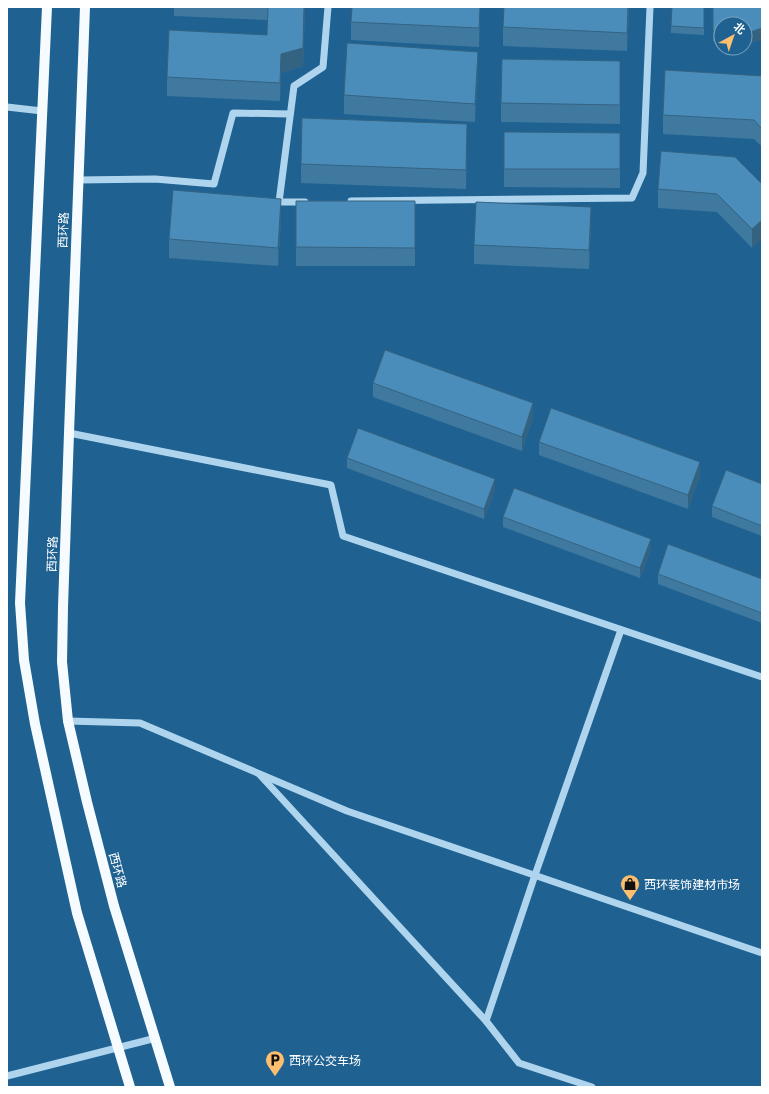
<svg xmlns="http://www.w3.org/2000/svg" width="769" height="1094" viewBox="0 0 769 1094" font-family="'Golos Text','Noto Sans SC',sans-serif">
	<rect width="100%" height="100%" fill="#1f6291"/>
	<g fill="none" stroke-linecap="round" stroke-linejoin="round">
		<g stroke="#afd5ee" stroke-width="7">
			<polyline points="7,107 42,111"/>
			<polyline points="78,180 155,179 214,184 233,113 290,114"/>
			<polyline points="351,201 632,198 643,173 650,7"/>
			<polyline points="305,202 279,202 294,86 323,67 328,7"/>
			<polyline points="69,433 331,485 343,536 762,677"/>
			<polyline points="68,721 140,723 347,811 762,953"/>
			<polyline points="260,775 486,1021"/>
			<polyline points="7,1076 156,1038"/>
			<polyline points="592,1087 519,1063 486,1021 535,875 621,630"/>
		</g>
		<g stroke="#f6fbff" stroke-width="10">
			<polyline points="47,7 20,603 24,660 35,724 77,913 130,1087"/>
			<polyline points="85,7 69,433 63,607 62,662 68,721 87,802 114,906 170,1087"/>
		</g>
	</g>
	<g fill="#4079a0">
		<polygon points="174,7 305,7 303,66 281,73 280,101 167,96 167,77 267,35 268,20 174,16"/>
		<polygon points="480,7 479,47 351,40 351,22"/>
		<polygon points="629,7 627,51 503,46 503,27"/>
		<polygon points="704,7 704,35 671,33 671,26"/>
		<polygon points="713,7 762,7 762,39 745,45 745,24 721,24 721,43 713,41"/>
		<polygon points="478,71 475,122 344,114 344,95"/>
		<polygon points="762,76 762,147 754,139 663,134 663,115"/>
		<polygon points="620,80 620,124 501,122 501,103"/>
		<polygon points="504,132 620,133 620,188 504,187"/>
		<polygon points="467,142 466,189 301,183 301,164"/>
		<polygon points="762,184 752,248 717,212 658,208 658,189"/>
		<rect x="296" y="201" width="119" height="65"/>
		<polygon points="281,218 278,266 169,258 169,239"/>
		<polygon points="591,225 589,269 474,264 474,245"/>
		<polygon points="373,383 533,417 522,451 373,397"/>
		<polygon points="539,442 700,475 688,509 539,455"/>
		<polygon points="347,458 495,490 484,519 347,468"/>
		<polygon points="762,484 762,536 712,517 712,506"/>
		<polygon points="503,517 651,549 640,578 503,527"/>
		<polygon points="658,574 762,579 762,623 658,584"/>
	</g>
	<g fill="#346382">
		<polygon points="304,7 305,7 303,66 281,73 280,101 280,83 281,54"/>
		<polygon points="628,7 629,7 627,51 627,33"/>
		<polygon points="762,28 762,39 745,45 745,34"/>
		<polygon points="478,52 478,71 475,122 475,104"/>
		<polygon points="467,124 467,142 466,189 466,170"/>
		<polygon points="281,199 281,218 278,266 278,248"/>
		<polygon points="591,207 591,225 589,269 589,250"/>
		<polygon points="762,220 762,239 752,248 752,229"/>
		<polygon points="533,403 533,417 522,451 522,437"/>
		<polygon points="700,462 700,475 688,509 688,495"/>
		<polygon points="495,479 495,490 484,519 484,509"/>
		<polygon points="651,539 651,549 640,578 640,568"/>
	</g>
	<g fill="#4b8dba" stroke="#346382">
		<polygon points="268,7 304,7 303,48 281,54 280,83 167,77 169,30 267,35"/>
		<polygon points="352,7 480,7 479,28 351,22"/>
		<polygon points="504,7 628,7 627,33 503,27"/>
		<polygon points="672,7 704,7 704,28 671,26"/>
		<polygon points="713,7 762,7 762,28 745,34 745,24 721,24 721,32 713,31"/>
		<polygon points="347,43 478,52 475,104 344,95"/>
		<polygon points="502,59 620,61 620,105 501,103"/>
		<polygon points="665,70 762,76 762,129 754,120 663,115"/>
		<polygon points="302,118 467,124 466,170 301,164"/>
		<polygon points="504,132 620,133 620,169 504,169"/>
		<polygon points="661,151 735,157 762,184 762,220 752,229 717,194 658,189"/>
		<polygon points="173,190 281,199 278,248 169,239"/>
		<polygon points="296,201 415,201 415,248 296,247"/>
		<polygon points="476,202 591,207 589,250 474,245"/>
		<polygon points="385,350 533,403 522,437 373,383"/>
		<polygon points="551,408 700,462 688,495 539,442"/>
		<polygon points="358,428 495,479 484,509 347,458"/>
		<polygon points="726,470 762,484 762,526 712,506"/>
		<polygon points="514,488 651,539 640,568 503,517"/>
		<polygon points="668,544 762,579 762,613 658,574"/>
	</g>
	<defs>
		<g id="shop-pin" transform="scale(1)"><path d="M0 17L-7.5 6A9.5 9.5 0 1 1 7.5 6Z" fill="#fcbe6f" stroke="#1f6291"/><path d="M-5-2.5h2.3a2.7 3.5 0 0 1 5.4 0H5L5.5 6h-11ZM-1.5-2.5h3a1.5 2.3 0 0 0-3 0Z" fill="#111"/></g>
		<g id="parking-pin" transform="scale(1)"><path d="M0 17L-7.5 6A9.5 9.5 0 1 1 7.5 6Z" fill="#fcbe6f" stroke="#1f6291"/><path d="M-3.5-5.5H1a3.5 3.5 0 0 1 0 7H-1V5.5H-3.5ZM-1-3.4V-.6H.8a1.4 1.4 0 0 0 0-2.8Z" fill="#111"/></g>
	</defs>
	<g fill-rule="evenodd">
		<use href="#shop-pin" x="630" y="884"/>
		<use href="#parking-pin" x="275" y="1060"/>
	</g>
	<g text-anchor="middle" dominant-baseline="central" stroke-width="3" stroke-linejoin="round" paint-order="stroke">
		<g font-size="12" fill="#fff" stroke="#1f6291">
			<text transform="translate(63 230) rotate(-88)">西环路</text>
			<text transform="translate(52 554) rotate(-88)">西环路</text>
			<text transform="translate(118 870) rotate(75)">西环路</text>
		</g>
		<g font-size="12" fill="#fff" stroke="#1f6291" text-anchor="start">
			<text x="644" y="884">西环装饰建材市场</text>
			<text x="289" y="1060">西环公交车场</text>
		</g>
	</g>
	<rect width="769" height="1094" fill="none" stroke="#ffffff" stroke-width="16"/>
	<g transform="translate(733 36) rotate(40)"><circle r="19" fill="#1f6291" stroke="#79a1bd"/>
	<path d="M0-3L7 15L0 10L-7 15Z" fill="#fcbe6f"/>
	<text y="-6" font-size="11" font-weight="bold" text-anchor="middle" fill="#ffffff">北</text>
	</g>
</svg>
